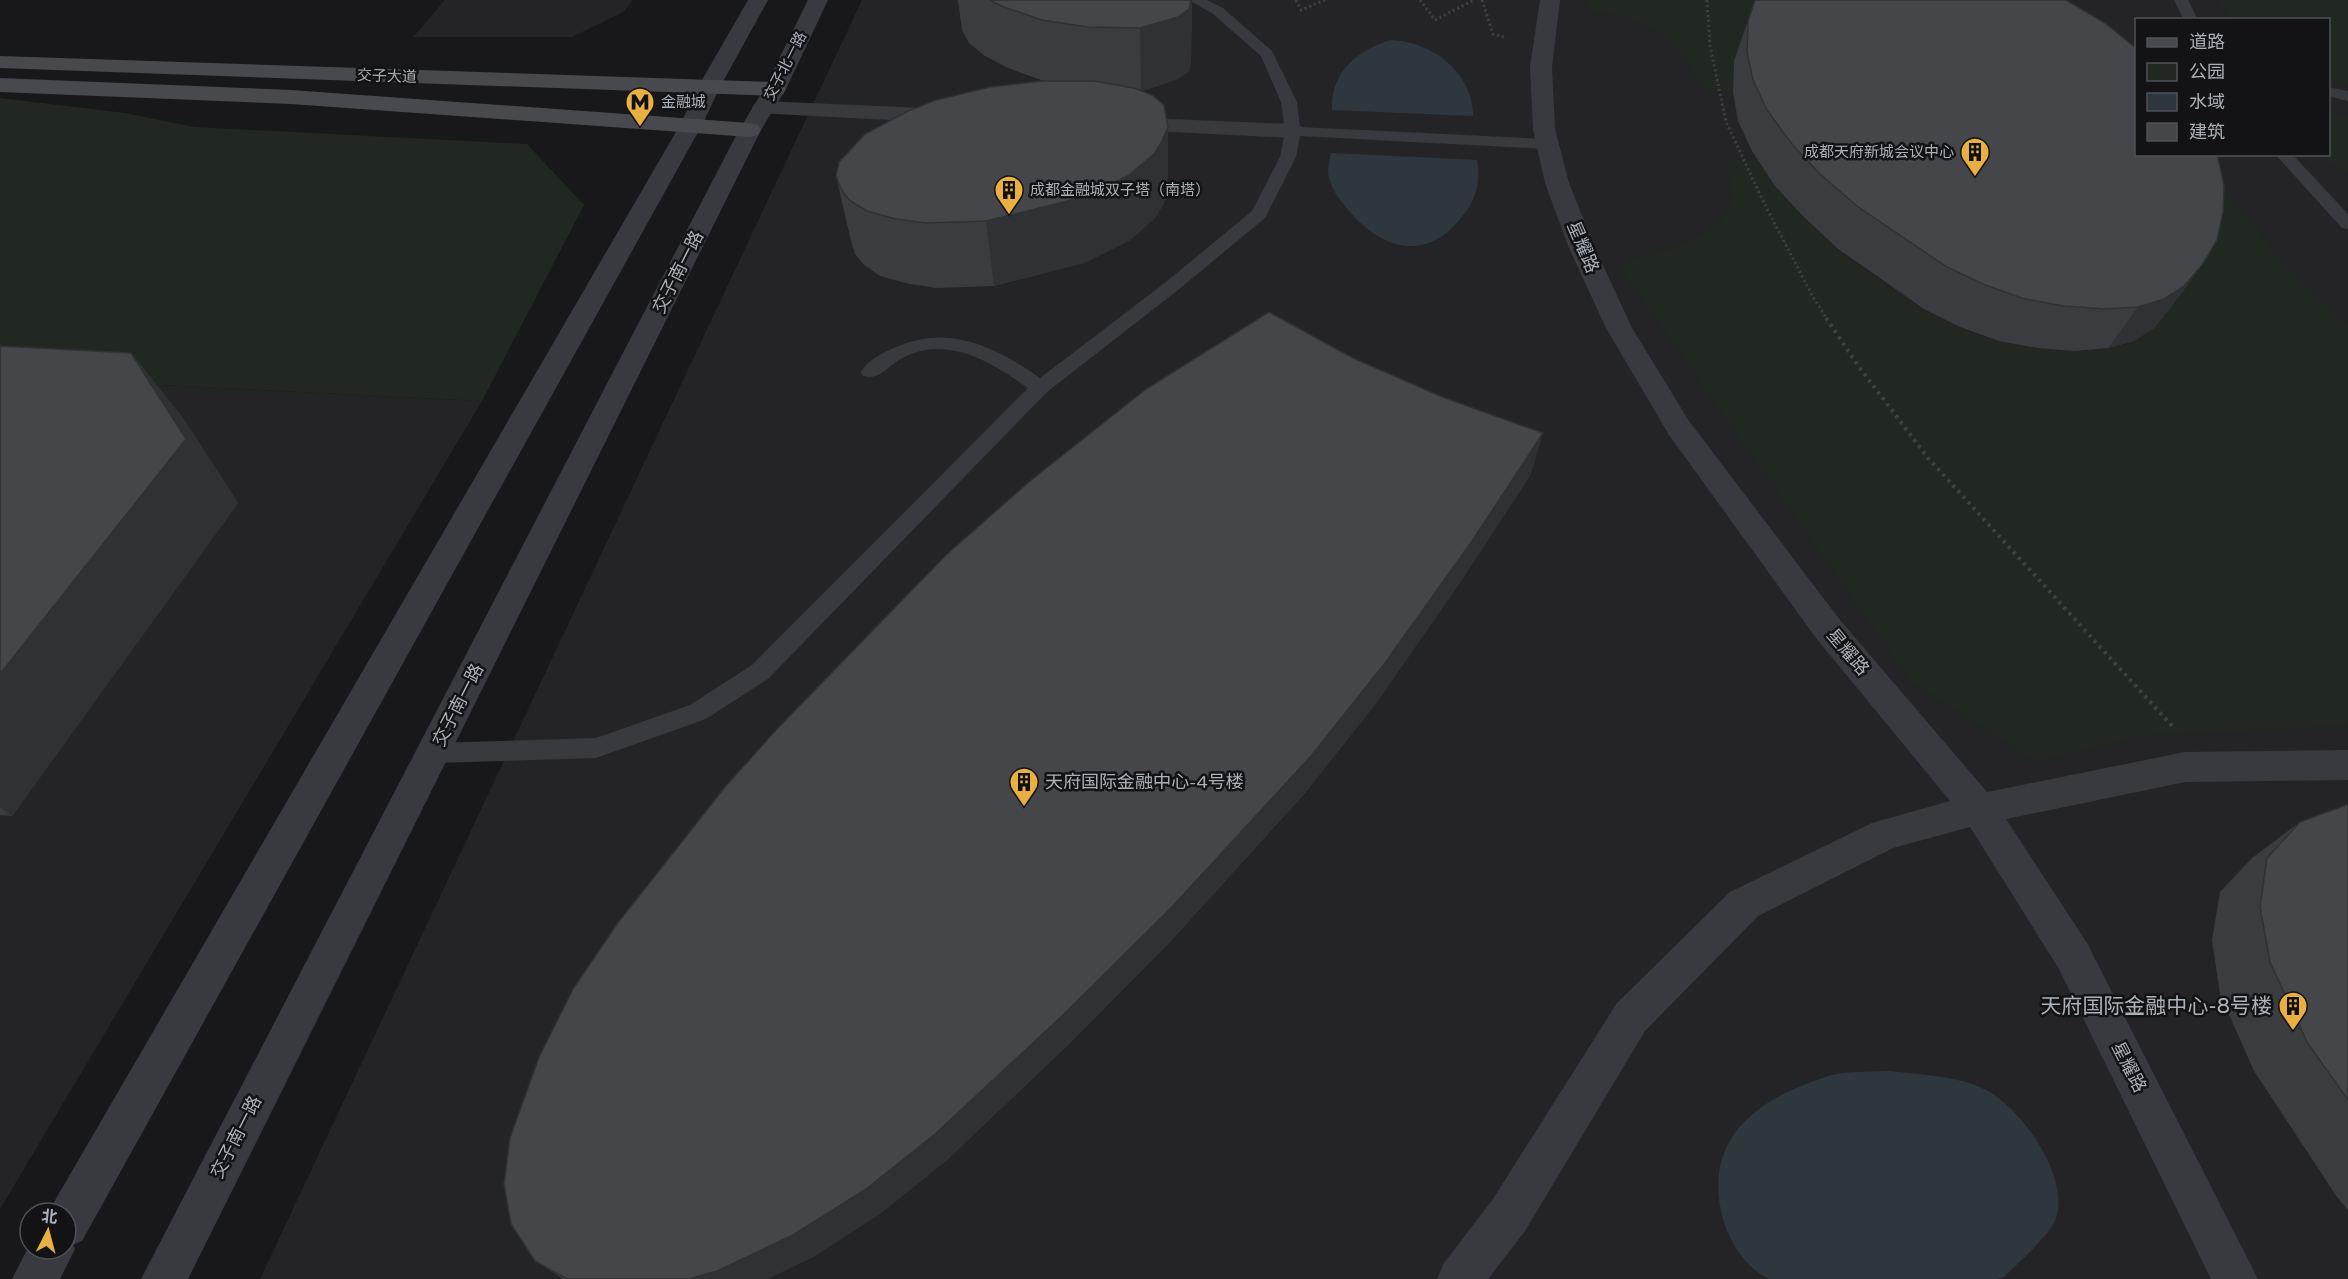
<svg xmlns="http://www.w3.org/2000/svg" width="2348" height="1279" viewBox="0 0 2348 1279" font-family="'Varela Round','Noto Sans SC',sans-serif">
	<rect width="100%" height="100%" fill="#18181a"/>
	<g fill="#242427" fill-rule="evenodd">
		<polygon points="445,0 633,0 623,12 572,37 413,37"/>
		<path d="M862 0H2348V1279H260ZM2136 20H2328V154H2136Z"/>
		<polygon points="0,377 482,401 0,1209"/>
	</g>
	<g fill="#202821">
		<path d="M1586 0H1772C1742 37 1734 43 1733 92L1706 90 1685 58 1663 34 1626 17 1592 10 1585 2Z"/>
		<polygon points="2218,0 2348,0 2348,84 2329,80 2328,20 2231,19"/>
		<polygon points="0,98 125,113 194,127 527,144 584,205 482,401 0,377"/>
		<polygon points="2348,115 2348,173 2318,155 2328,154 2329,118"/>
		<path d="M1725 159 1758 160C1807 234 1912 318 1999 341 2018 346 2038 348 2058 350 2082 352 2111 352 2134 341 2141 337 2147 332 2154 328L2210 173 2282 262 2348 326V725L2148 735 2035 761 1911 681 1622 270 1629 259C1662 251 1725 240 1731 200 1733 188 1726 170 1725 159Z"/>
	</g>
	<g fill="#2f373e">
		<path d="M1391 40C1433 42 1473 73 1473 116L1332 110C1330 72 1358 50 1391 40Z"/>
		<path d="M1331 153 1477 160C1481 183 1476 200 1461 218 1426 262 1383 250 1350 212 1340 201 1329 186 1328 172 1328 166 1330 159 1331 153Z"/>
		<path d="M1887 1071C1917 1074 1960 1076 1986 1090 2022 1109 2067 1173 2057 1215 2053 1233 2017 1264 2004 1277L1997 1279H1769C1746 1268 1730 1243 1723 1219 1704 1149 1744 1108 1806 1084 1815 1081 1824 1077 1832 1075 1849 1071 1870 1072 1887 1071Z"/>
	</g>
	<g fill="none" stroke-linecap="round" stroke-linejoin="round">
		<g stroke="#404146" stroke-width="3" stroke-dasharray="2 3" stroke-linecap="butt">
			<polyline points="1296,0 1301,10 1325,0"/>
			<polyline points="1420,0 1435,20 1474,0"/>
			<polyline points="1482,0 1493,34 1507,38"/>
			<polyline points="1707,0 1710,46 1726,122 1766,207 1813,297 1827,319"/>
		</g>
		<polyline stroke="#404146" stroke-width="4" stroke-dasharray="3 4.5" stroke-linecap="butt" points="1826,318 1859,367 1928,458 2173,727"/>
		<g fill="#393a3f" fill-rule="evenodd">
			<path d="M1189 0H1207L1223 8 1272 51 1297 102 1300 127 1547 139 1555 144 1547 149 1300 136 1296 157 1265 218 1178 290 1047 392 768 679 706 719 596 758 433 763 425 760 421 753 425 746 433 743 596 738 690 705 752 665 1028 388C990 361 945 333 899 360 887 367 879 381 863 376L861 372C867 361 882 353 894 348 948 323 994 346 1040 378L1166 282 1252 211 1280 157 1285 131 1281 102 1261 56 1213 14Z"/>
			<polygon points="2174,0 2188,0 2198,20 2184,20"/>
			<polygon points="2328,87 2348,91 2348,101 2328,96"/>
			<polygon points="2275,154 2292,154 2348,214 2348,229 2342,228"/>
		</g>
		<g fill="#393a3f" fill-rule="evenodd">
			<polygon points="763,101 947,109 955,111 958,116 955,121 947,123 755,113 752,108 755,103"/>
			<polygon points="1122,117 1293,124 1301,126 1304,131 1301,136 1293,138 1114,129 1111,124 1114,119"/>
		</g>
		<polygon fill="#393a3f" fill-rule="evenodd" points="1540,0 1560,0 1552,67 1555,129 1569,183 1595,248 1632,328 1689,421 1840,620 1987,792 2185,752 2348,750 2348,780 2185,782 2006,819 2087,943 2258,1279 2211,1279 2059,969 1970,827 1893,848 1758,916 1645,1031 1525,1231 1488,1279 1437,1279 1444,1263 1493,1199 1617,1003 1730,892 1872,823 1950,801 1816,638 1669,435 1606,328 1569,248 1545,183 1533,129 1530,67"/>
		<g fill="#393a3f" fill-rule="evenodd">
			<polygon points="748,0 768,0 720,87 702,125 82,1241 73,1245 75,1249 60,1279 12,1279 30,1244 30,1249 66,1249 66,1213 49,1213 50,1209 680,125 698,87"/>
			<polygon points="808,0 828,0 786,89 761,130 188,1279 141,1279 739,130 764,89"/>
		</g>
		<g fill="#48494f" fill-rule="evenodd">
			<polygon points="0,56 775,82 783,84 786,89 783,94 775,96 0,68"/>
			<polygon points="0,78 291,90 750,123 758,125 761,130 758,135 750,137 291,104 0,92"/>
		</g>
	</g>
	<g fill="#3b3c40">
		<polygon points="958,0 1192,0 1191,61 1189,71 1178,79 1142,91 1168,127 1168,192 1163,205 1155,218 1130,240 1084,263 994,286 937,288 909,284 880,276 864,265 855,254 851,241 836,176 1044,81 1008,68 985,56 969,43 962,30"/>
		<polygon points="1755,0 2202,265 2171,307 2154,328 2134,341 2108,348 2075,351 2037,348 1999,341 1960,327 1924,309 1837,248 1802,215 1775,186 1752,151 1738,121 1733,92 1734,61"/>
		<polygon points="0,346 131,353 183,418 238,503 12,816 0,815"/>
		<polygon points="1531,474 1461,581 1377,702 1305,793 1170,942 1068,1045 947,1160 881,1213 813,1257 767,1279 563,1279 535,1261"/>
		<polygon points="2348,805 2348,1210 2337,1197 2254,1071 2220,994 2212,940 2220,892 2252,858 2300,822"/>
	</g>
	<g fill="#303134">
		<polygon points="1192,0 1191,61 1189,71 1178,79 1141,91 1140,28"/>
		<polygon points="1168,127 1168,192 1163,205 1155,218 1130,240 1084,263 994,286 986,221"/>
		<polygon points="2202,265 2171,307 2154,328 2134,341 2108,348 2138,307"/>
		<polygon points="131,353 183,418 238,503 12,816 0,807 0,674"/>
		<polygon points="1543,433 1531,474 1461,581 1377,702 1305,793 1170,942 1068,1045 947,1160 881,1213 813,1257 767,1279 689,1279"/>
	</g>
	<g fill="#45464a" stroke="#303134" stroke-width="1.5">
		<polygon points="990,0 1191,0 1189,9 1178,17 1140,28 1088,27 1042,20 1001,6"/>
		<polygon points="1755,0 2066,0 2105,23 2136,48 2136,154 2217,154 2224,185 2223,213 2217,240 2202,265 2184,286 2164,299 2138,307 2104,309 2064,306 2025,299 1985,285 1947,267 1857,206 1820,174 1792,144 1767,110 1753,80 1747,52 1748,21"/>
		<polygon points="1041,81 1094,81 1134,88 1152,95 1164,105 1168,127 1162,141 1155,153 1128,176 1080,198 986,221 926,223 896,219 867,211 849,200 841,189 836,176 839,162 865,134 908,111 936,100 990,87"/>
		<polygon points="1269,312 1353,358 1445,398 1543,433 1472,541 1385,663 1311,756 1170,909 1063,1015 935,1134 866,1189 793,1235 717,1271 689,1279 567,1279 535,1261 511,1224 504,1184 510,1138 539,1057 573,989 617,924 725,787 777,729 946,555 1030,481 1146,389"/>
		<polygon points="0,346 131,353 186,439 0,674"/>
		<polygon points="2346,805 2348,805 2348,1100 2307,1042 2270,962 2260,907 2267,858 2300,822"/>
	</g>
	<defs>
		<g id="metro-pin" transform="scale(1.5)"><path d="M0 17L-7.5 6A9.5 9.5 0 1 1 7.5 6Z" fill="#e9af41" stroke="#131315"/><path d="M-5.5 5V-5H-3L0 0L3-5H5.5V5H3V-.5L0 4L-3-.5V5Z" fill="#111"/></g>
		<g id="building-pin" transform="scale(1.5)"><path d="M0 17L-7.5 6A9.5 9.5 0 1 1 7.5 6Z" fill="#e9af41" stroke="#131315"/><path d="M-4-6H4V6H1V3H-1V6H-4ZM-2.5-4.3h1.7v1.8h-1.7ZM.8-4.3h1.7v1.8H.8ZM-2.5-1h1.7V.8h-1.7ZM.8-1h1.7V.8H.8Z" fill="#111"/></g>
	</defs>
	<g fill-rule="evenodd">
		<use href="#metro-pin" x="640" y="102"/>
		<use href="#building-pin" x="1975" y="152"/>
		<use href="#building-pin" x="1009" y="190"/>
		<use href="#building-pin" x="1024" y="782"/>
		<use href="#building-pin" x="2293" y="1006"/>
	</g>
	<g text-anchor="middle" dominant-baseline="central" stroke-width="5" stroke-linejoin="round" paint-order="stroke">
		<g font-size="15" fill="#abb0b9" stroke="#131315">
			<text transform="translate(785 66) rotate(-63)">交子北一路</text>
			<text transform="translate(387 76) rotate(2)">交子大道</text>
		</g>
		<g font-size="15" fill="#abb0b9" stroke="#131315" text-anchor="start">
			<text x="661" y="102">金融城</text>
			<text x="1954" y="152" text-anchor="end">成都天府新城会议中心</text>
			<text x="1030" y="190">成都金融城双子塔（南塔）</text>
		</g>
		<g font-size="18" fill="#abb0b9" stroke="#131315">
			<text transform="translate(1583 247) rotate(67)">星耀路</text>
			<text transform="translate(678 272) rotate(-63)">交子南一路</text>
			<text transform="translate(1848 652) rotate(50)">星耀路</text>
			<text transform="translate(458 705) rotate(-63)">交子南一路</text>
			<text transform="translate(2129 1067) rotate(63)">星耀路</text>
			<text transform="translate(236 1137) rotate(-63)">交子南一路</text>
		</g>
		<g font-size="18" fill="#abb0b9" stroke="#131315" text-anchor="start">
			<text x="1045" y="782">天府国际金融中心-4号楼</text>
		</g>
		<g font-size="21" fill="#abb0b9" stroke="#131315" text-anchor="end">
			<text x="2272" y="1006">天府国际金融中心-8号楼</text>
		</g>
	</g>
	<rect x="2135" y="18" width="195" height="138" fill="#131315" stroke="#505257" stroke-width="1.5"/>
	<rect x="2147" y="38" width="30" height="9" fill="#48494f" stroke="#505257" stroke-width="1.5"/>
	<text x="2189" y="48" font-size="18" fill="#abb0b9">道路</text>
	<rect x="2147" y="63" width="30" height="18" fill="#202821" stroke="#505257" stroke-width="1.5"/>
	<text x="2189" y="78" font-size="18" fill="#abb0b9">公园</text>
	<rect x="2147" y="93" width="30" height="18" fill="#2f373e" stroke="#505257" stroke-width="1.5"/>
	<text x="2189" y="108" font-size="18" fill="#abb0b9">水域</text>
	<rect x="2147" y="123" width="30" height="18" fill="#45464a" stroke="#505257" stroke-width="1.5"/>
	<text x="2189" y="138" font-size="18" fill="#abb0b9">建筑</text>
	<g transform="translate(48 1231) rotate(6)"><circle r="28" fill="#131315" stroke="#505257" stroke-width="1.5"/>
	<path d="M0-4.5L10 22L0 15L-10 22Z" fill="#e9af41"/>
	<text y="-9" font-size="16" font-weight="bold" text-anchor="middle" fill="#abb0b9">北</text>
	</g>
</svg>
